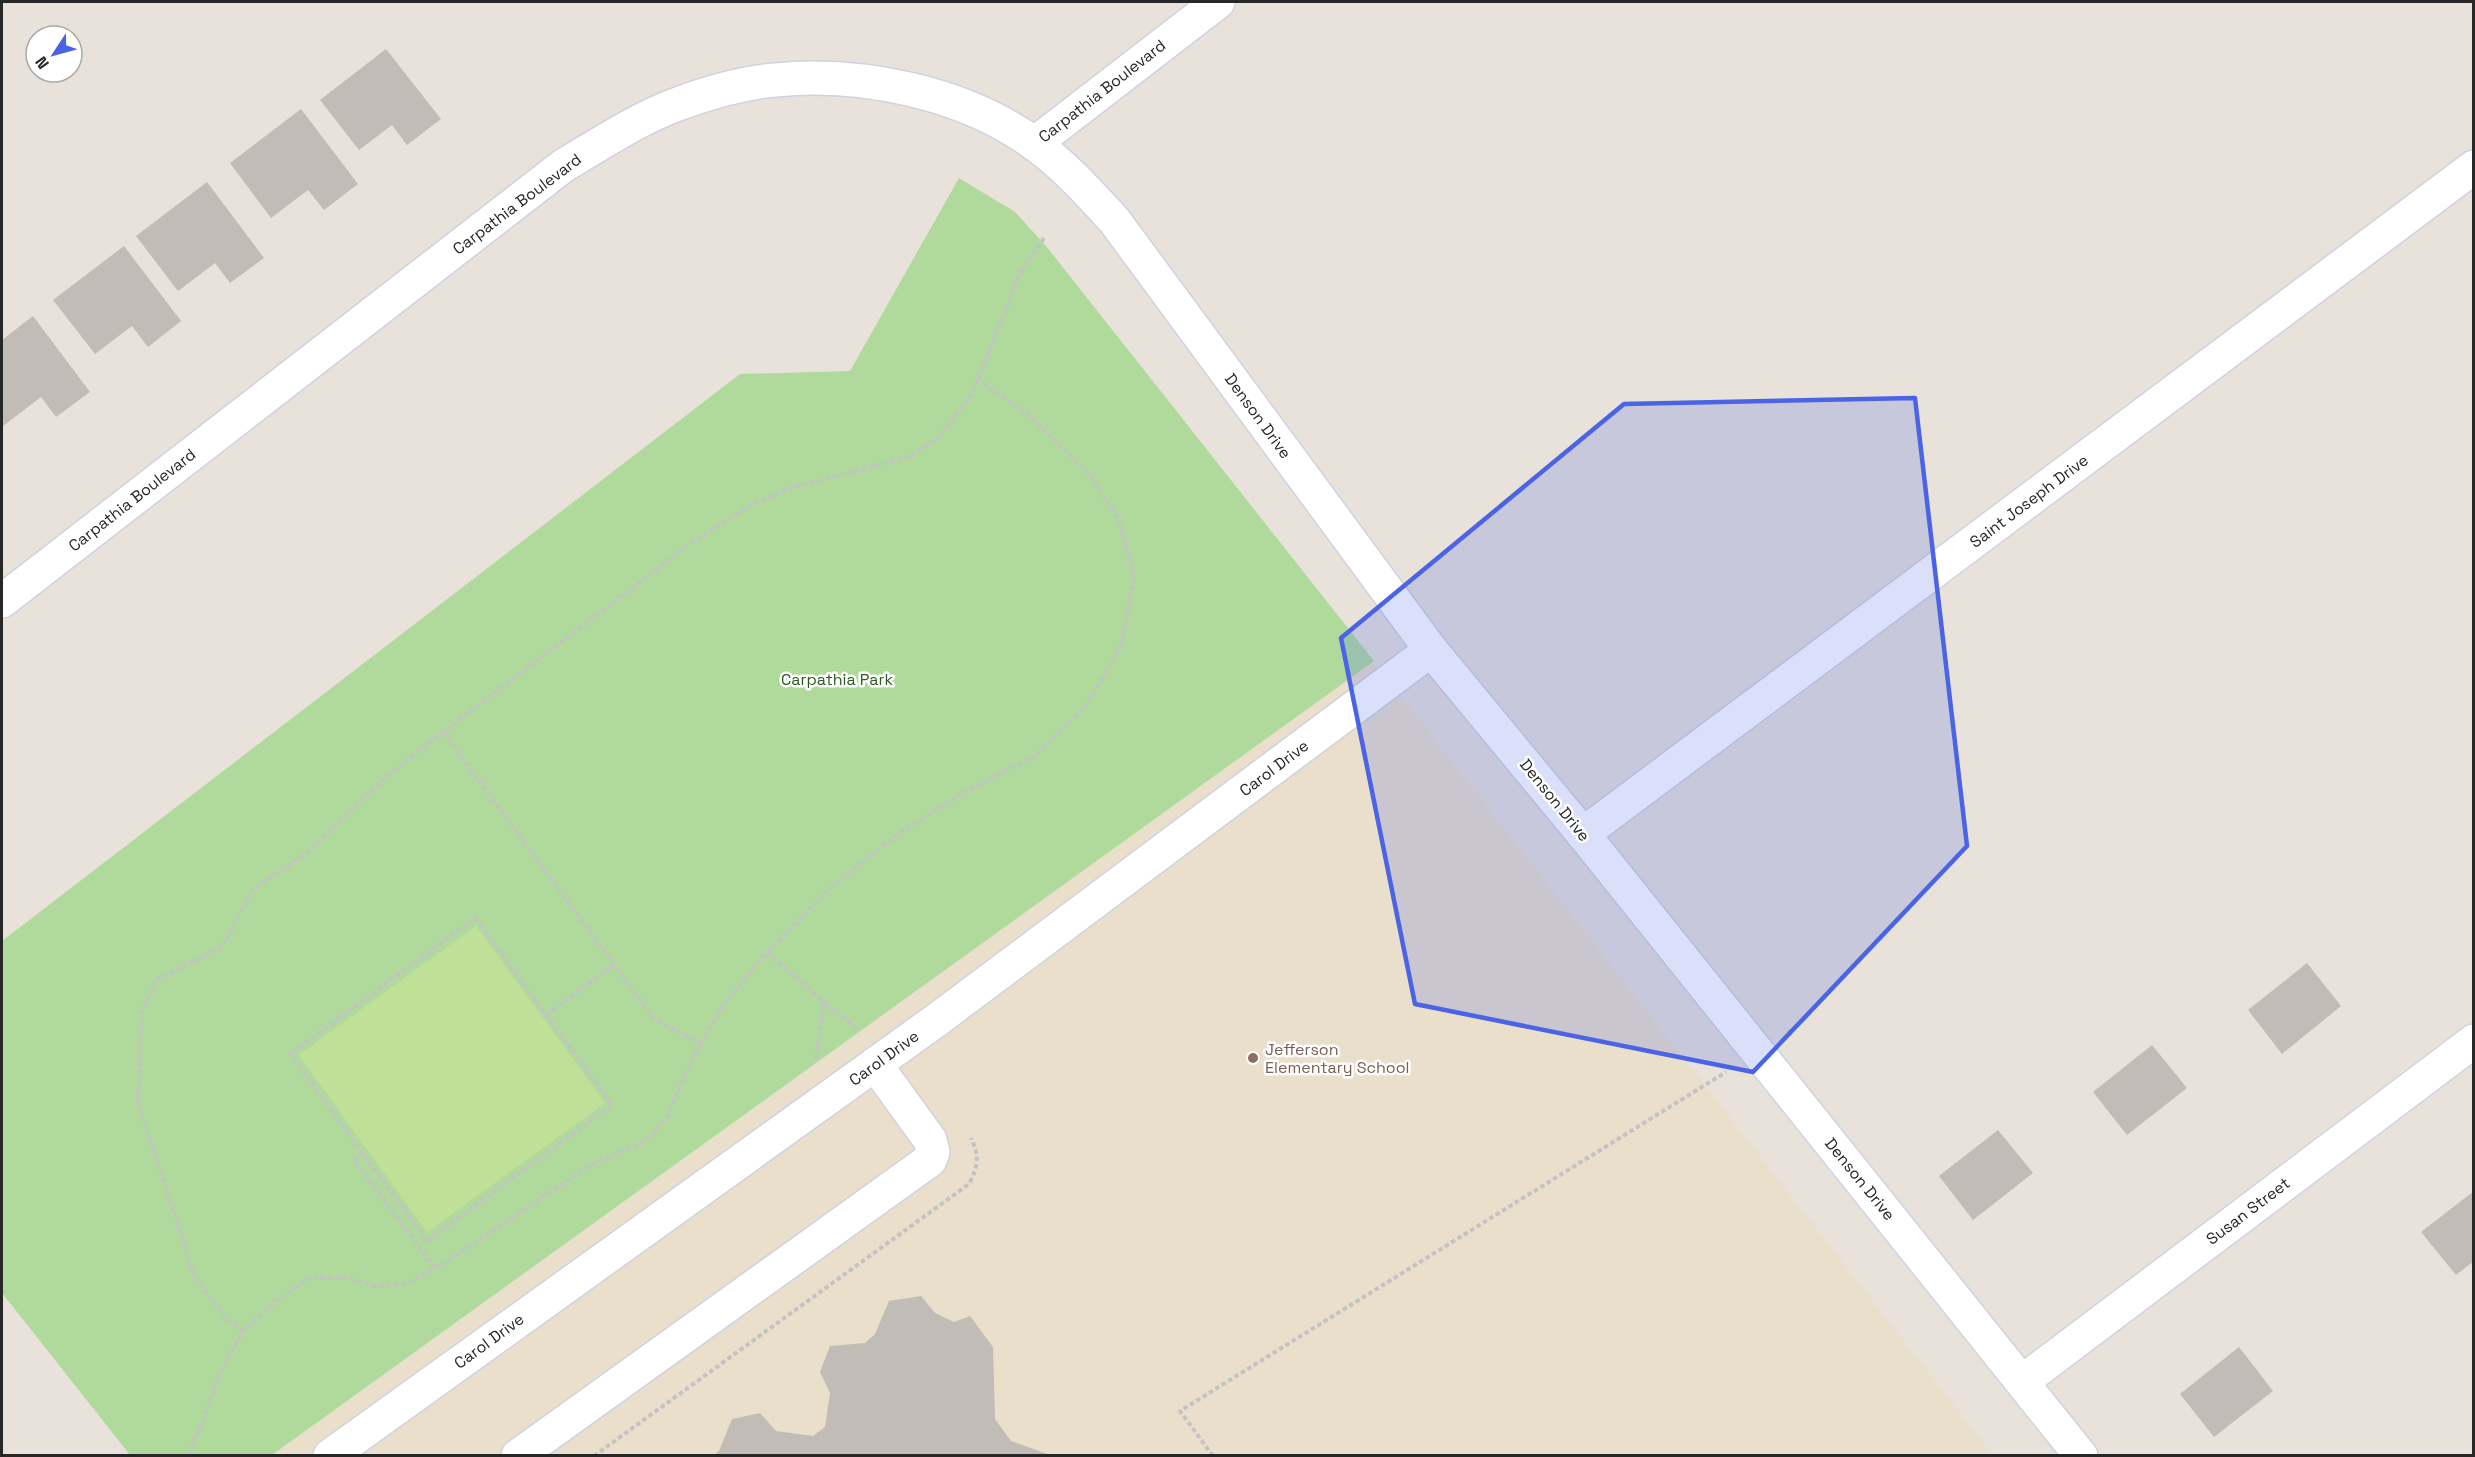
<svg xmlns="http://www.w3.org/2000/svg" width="2475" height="1457" viewBox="0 0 2475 1457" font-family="'Space Grotesk',sans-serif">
	<rect width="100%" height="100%" fill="#e8e2da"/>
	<polygon fill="#e9dfcb" points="1374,661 1993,1455 272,1456"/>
	<polygon fill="#b0da9c" points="959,178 1015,212 1046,246 1374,661 272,1455 130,1455 2,1293 2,941 740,374 850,371"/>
	<polygon fill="#c0e098" points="476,926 605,1103 427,1232 299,1055"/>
	<g fill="#c1bcb6">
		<polygon points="386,49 441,119 407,145 392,125 359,150 320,100"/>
		<polygon points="301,109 358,184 324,210 308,190 271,218 230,163"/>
		<polygon points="207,182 264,258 230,283 215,263 178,291 136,236"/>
		<polygon points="124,246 181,321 148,347 132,326 95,354 53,300"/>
		<polygon points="33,316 90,392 56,417 41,397 3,426 2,340"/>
		<polygon points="2307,963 2341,1006 2282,1054 2248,1010"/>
		<polygon points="2152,1045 2187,1088 2127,1135 2093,1092"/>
		<polygon points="1998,1130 2033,1173 1973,1220 1939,1176"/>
		<polygon points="2474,1191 2474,1261 2456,1275 2421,1232"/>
		<polygon points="921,1296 935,1313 954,1322 970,1316 993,1347 995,1419 1011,1441 1053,1456 713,1456 719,1451 732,1419 760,1413 776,1431 813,1436 825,1427 830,1393 820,1372 830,1346 865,1343 875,1334 889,1301"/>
		<polygon points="2239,1347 2273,1391 2214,1437 2180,1394"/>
	</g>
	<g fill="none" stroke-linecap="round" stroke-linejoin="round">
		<g stroke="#d0d2df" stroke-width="36">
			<g id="minor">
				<polyline points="1034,144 1218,2"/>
				<path d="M2 601 563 166C600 144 637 119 678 104 710 92 742 83 775 80 861 71 966 93 1036 145 1065 166 1089 193 1114 220L1431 650 1583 834 2081 1456"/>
				<polyline points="1583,834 2474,167"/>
				<polyline points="2023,1381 2474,1041"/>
				<polyline points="330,1456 938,1019 1431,650"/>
				<polyline points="518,1456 930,1160 933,1152 930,1140 875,1064"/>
			</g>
		</g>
		<g stroke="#c3c3c3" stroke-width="4" stroke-dasharray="4.5 3" stroke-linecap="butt">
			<polyline points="443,732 654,1019 702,1044"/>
			<polygon points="475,918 612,1105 427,1241 290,1054"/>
			<polyline points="767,953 858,1030"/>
			<polyline points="546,1015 614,965"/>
			<polyline points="1788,1033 1797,1026"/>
			<polyline points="816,1060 824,1002"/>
			<polyline points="363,1152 354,1160 435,1268"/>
			<polyline points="243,1331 225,1317 195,1277 138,1103 142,1010 158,979 222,947 253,889 307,853 387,776 443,732 691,543 751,505 787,489 908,457 937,439 972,394 1021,271 1044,238"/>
			<polyline points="189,1456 221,1371 243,1331 280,1298 310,1278 342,1277 375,1286 405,1284 445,1263 592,1164 640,1144 655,1132 668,1115 687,1070 721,1008 762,958 830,888 898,834 965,792 1034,756 1086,706 1121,646 1134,577 1119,520 1090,475 1034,420 978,379"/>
			<path d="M594 1456 969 1184C978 1166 980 1157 971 1138"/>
			<polyline points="1213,1456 1180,1411 1726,1072"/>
		</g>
		<use href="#minor" stroke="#fff" stroke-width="33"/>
	</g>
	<path fill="#4a64e5" fill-opacity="0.2" stroke="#4a64e5" stroke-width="4.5" stroke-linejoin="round" d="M1915 398 1967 846 1753 1072 1415 1004 1341 638 1624 404Z"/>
	<circle fill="#8d6e63" stroke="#fff" stroke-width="2" cx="1253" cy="1058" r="6"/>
	<g text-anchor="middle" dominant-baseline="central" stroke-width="5" stroke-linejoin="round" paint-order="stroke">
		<g font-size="16" fill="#272727" stroke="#fff">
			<text transform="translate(1102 91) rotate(-38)">Carpathia Boulevard</text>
			<text transform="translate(517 204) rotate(-37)">Carpathia Boulevard</text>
			<text transform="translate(1258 416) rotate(54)">Denson Drive</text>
			<text transform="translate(132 500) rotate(-38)">Carpathia Boulevard</text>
			<text transform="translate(2029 501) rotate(-37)">Saint Joseph Drive</text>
			<text transform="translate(1274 768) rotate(-37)">Carol Drive</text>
			<text transform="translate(1555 800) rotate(51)">Denson Drive</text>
			<text transform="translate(884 1058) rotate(-36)">Carol Drive</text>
			<text transform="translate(1860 1179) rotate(51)">Denson Drive</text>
			<text transform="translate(2248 1211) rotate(-37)">Susan Street</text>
			<text transform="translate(489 1341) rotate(-36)">Carol Drive</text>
		</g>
		<g font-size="16" fill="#2b5b20" stroke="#fff">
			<text x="837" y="679">Carpathia Park</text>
		</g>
		<g font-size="16" fill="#785e54" stroke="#fff" text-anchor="start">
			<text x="1265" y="1049">Jefferson<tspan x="1265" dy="18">Elementary School</tspan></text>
		</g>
	</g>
	<rect width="2475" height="1457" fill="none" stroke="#272727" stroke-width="6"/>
	<g transform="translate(54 54) rotate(234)"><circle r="28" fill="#ffffff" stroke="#a9a9a9" stroke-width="1.5"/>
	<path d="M0-4.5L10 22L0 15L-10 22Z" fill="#4a64e5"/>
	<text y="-9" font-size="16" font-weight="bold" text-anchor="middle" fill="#272727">N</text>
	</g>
</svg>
